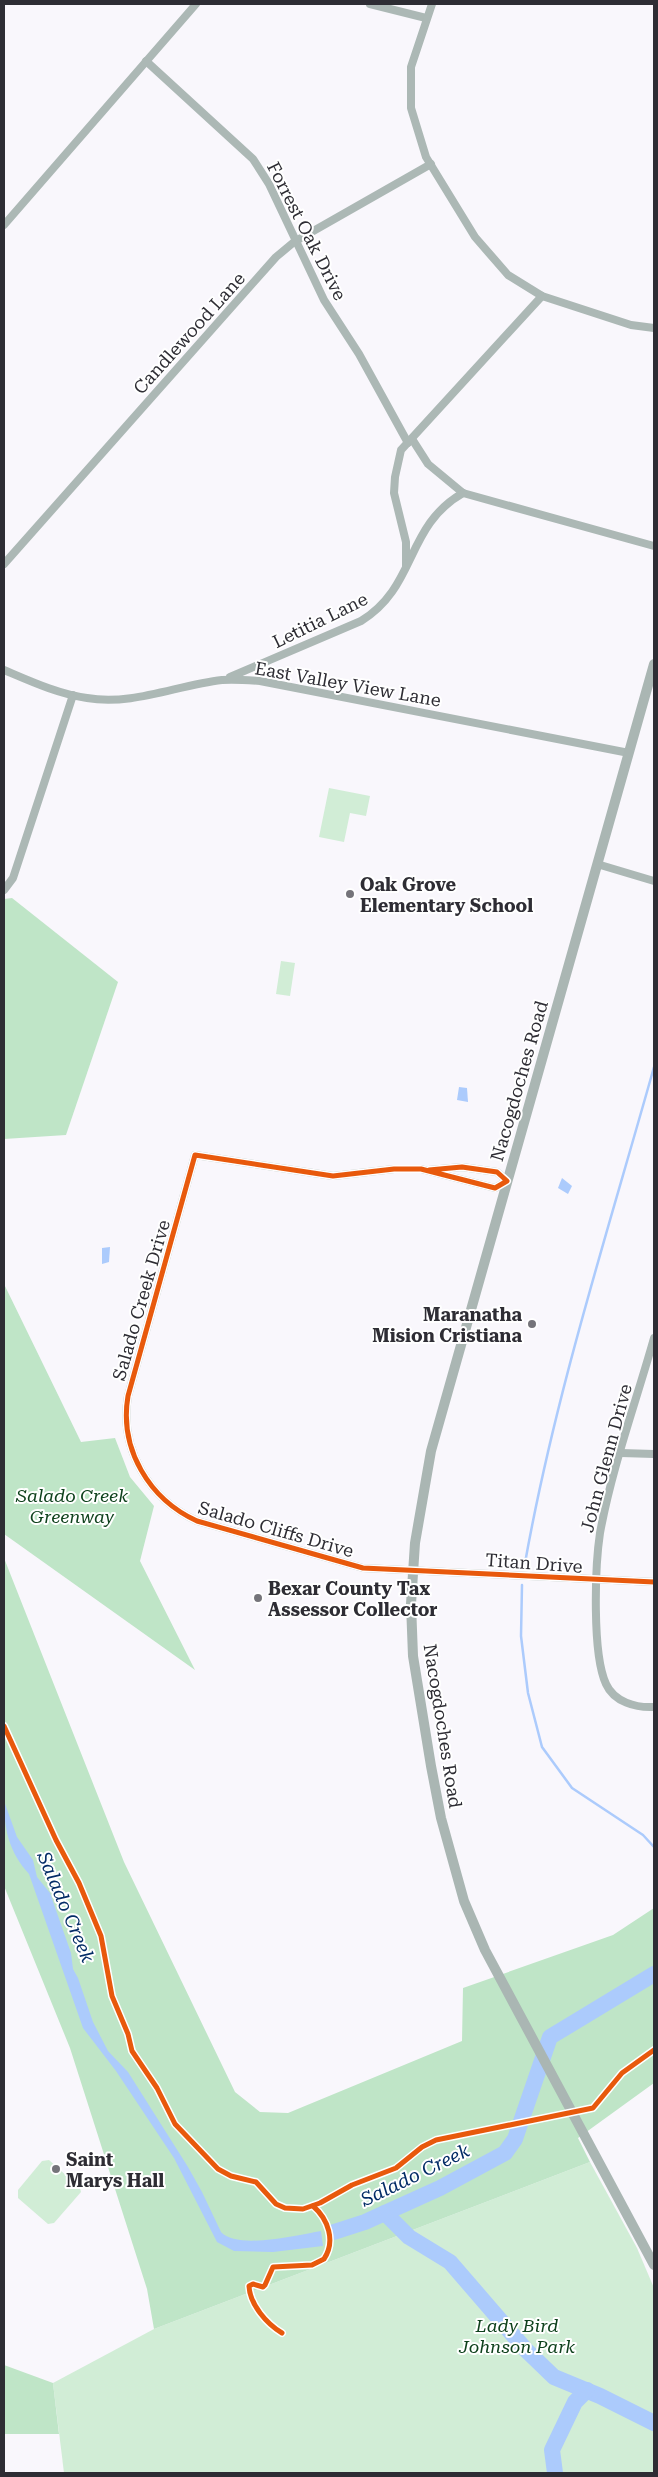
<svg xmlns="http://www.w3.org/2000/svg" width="658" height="2477" viewBox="0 0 658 2477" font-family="'Roboto Serif',serif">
	<rect width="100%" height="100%" fill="#f9f7fc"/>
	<g fill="#d1edd6">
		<polygon points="329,788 370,796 366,816 350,813 344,842 319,837"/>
		<polygon points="281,961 295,963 290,996 276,994"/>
		<polygon points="49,2160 80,2188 81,2192 54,2223 48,2224 18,2198 18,2190 42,2161"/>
		<polygon points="590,2162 637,2248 654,2288 654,2473 64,2473 53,2383 154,2329"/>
	</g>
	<g fill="#bfe5c7">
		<polygon points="12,898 118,982 66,1135 4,1139 4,899"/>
		<polygon points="4,1284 81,1442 115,1438 130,1477 154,1506 140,1561 195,1670 4,1534"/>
		<polygon points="4,1558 124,1862 235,2092 260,2112 288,2113 462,2041 463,1988 613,1935 654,1908 654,2083 578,2138 590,2162 154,2329 147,2289 70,2048 4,1886"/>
		<polygon points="4,2365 53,2383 59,2434 4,2434"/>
	</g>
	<g fill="#accbfc">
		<polygon points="459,1087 467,1088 468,1102 457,1100"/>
		<polygon points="562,1178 572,1186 568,1194 558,1188"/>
		<polygon points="110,1247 109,1262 102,1264 102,1248"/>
		<path d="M4 1801 17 1837 33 1860 37 1877 50 1893 71 1953 73 1969 78 1978 93 2022 108 2051 128 2072 188 2167 202 2192 221 2232C237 2250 299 2235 321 2231L323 2246 273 2252 234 2251 217 2242 174 2158 116 2071 83 2028 29 1874C9 1852 4 1829 4 1801Z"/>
	</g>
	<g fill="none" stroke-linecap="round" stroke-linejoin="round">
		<g stroke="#accbfc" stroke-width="2.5">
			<path d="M525 1563C555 1395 608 1231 654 1067"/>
			<polyline points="522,1585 521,1636 528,1693 542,1747 572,1788 643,1835 654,1847"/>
		</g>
		<g stroke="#accbfc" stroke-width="16">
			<polyline points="385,2213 409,2237 450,2262 526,2350 554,2377 600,2396 654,2423"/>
			<polyline points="334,2232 365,2222 440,2188 505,2153 515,2139 550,2037 654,1974"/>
			<polyline points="555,2473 552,2450 575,2402 587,2390"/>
		</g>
		<g stroke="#acb8b5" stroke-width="8">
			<polyline points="370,4 426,18"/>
			<polyline points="432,4 411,67 411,108 426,157 475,237 508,275 542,296 631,325 654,328"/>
			<polyline points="146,61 253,159 269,184 324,300 359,354 408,443"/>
			<polyline points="4,225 196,4"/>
			<polyline points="412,439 428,464 463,493 654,546"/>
			<polyline points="4,564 276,257 294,242 431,164"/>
			<polyline points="406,566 406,542 394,493 395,477 401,450 542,296"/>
			<path d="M4 670C30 681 58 694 87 698 132 706 177 685 222 680 234 679 247 680 260 681L629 753"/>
			<path d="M230 677 361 621C417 587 405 526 463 493"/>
			<polyline points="597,864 654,881"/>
			<polyline points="4,890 13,878 73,695"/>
			<path d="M429 1170 462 1167 497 1172 507 1181 495 1188 421 1169H394L333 1176 195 1155 128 1396C119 1449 149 1499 197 1521L363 1568 654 1582"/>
			<path d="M654 1338C636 1402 612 1467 600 1533 595 1566 592 1654 606 1684 614 1702 636 1708 654 1707"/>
			<polyline points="621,1453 654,1454"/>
		</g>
		<polyline stroke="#aab6b3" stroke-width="10" points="654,664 431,1451 415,1543 411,1604 413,1656 431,1766 441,1818 464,1901 485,1950 654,2265"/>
		<g stroke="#fff" stroke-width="8">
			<g id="cycleway">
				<path d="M429 1170 462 1167 497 1172 507 1181 495 1188 421 1169H394L333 1176 195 1155 128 1396C119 1449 149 1499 197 1521L363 1568 654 1582"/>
				<polyline points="4,1726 56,1840 79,1883 101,1936 112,1996 128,2034 132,2051 157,2088 175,2124 218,2169 231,2176 256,2182 276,2204 285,2208 303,2209 320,2203 352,2185 396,2168 422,2147 436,2140 593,2108 622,2073 654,2050"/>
				<path d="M282 2333C267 2324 250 2305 249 2286L253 2284 263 2287 265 2285 273 2267 312 2265 324 2259C336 2241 328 2219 313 2206"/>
			</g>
		</g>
		<use href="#cycleway" stroke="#e8590c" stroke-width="5"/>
	</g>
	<g fill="#75747a" stroke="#fff" stroke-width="2">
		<circle cx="350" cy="894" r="5"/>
		<circle cx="532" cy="1324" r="5"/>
		<circle cx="258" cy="1598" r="5"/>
		<circle cx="56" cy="2169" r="5"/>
	</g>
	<g text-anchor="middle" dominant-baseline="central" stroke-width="4" stroke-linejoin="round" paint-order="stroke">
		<g font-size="18" fill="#2e2d34" stroke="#fff">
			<text transform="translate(307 231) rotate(63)">Forrest Oak Drive</text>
			<text transform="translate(189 333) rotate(-48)">Candlewood Lane</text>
			<text transform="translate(320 620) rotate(-26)">Letitia Lane</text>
			<text transform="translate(348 684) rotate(10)">East Valley View Lane</text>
			<text transform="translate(519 1081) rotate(-74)">Nacogdoches Road</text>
			<text transform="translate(141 1300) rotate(-74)">Salado Creek Drive</text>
			<text transform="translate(606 1458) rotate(-75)">John Glenn Drive</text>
			<text transform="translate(276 1529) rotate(16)">Salado Cliffs Drive</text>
			<text transform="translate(534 1563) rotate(4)">Titan Drive</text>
			<text transform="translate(443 1726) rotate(81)">Nacogdoches Road</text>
		</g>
		<g font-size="18" font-weight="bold" fill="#2e2d34" stroke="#fff" text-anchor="start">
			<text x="360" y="884">Oak Grove<tspan x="360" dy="21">Elementary School</tspan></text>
			<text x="522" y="1314" text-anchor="end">Maranatha<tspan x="522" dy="21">Mision Cristiana</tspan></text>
			<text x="268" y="1588">Bexar County Tax<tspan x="268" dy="21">Assessor Collector</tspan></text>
			<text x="66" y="2159">Saint<tspan x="66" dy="21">Marys Hall</tspan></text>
		</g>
		<g font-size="18" font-style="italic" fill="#0e411c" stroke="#fff">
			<text x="72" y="1495">Salado Creek<tspan x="72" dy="21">Greenway</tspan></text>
			<text x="517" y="2325">Lady Bird<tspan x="517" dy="21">Johnson Park</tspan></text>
		</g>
		<g font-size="19" font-style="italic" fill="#032c66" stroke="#fff">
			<text transform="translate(66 1907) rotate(67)">Salado Creek</text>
			<text transform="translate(415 2175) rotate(-26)">Salado Creek</text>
		</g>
	</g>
	<rect width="658" height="2477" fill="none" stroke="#2e2d34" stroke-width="10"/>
</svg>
